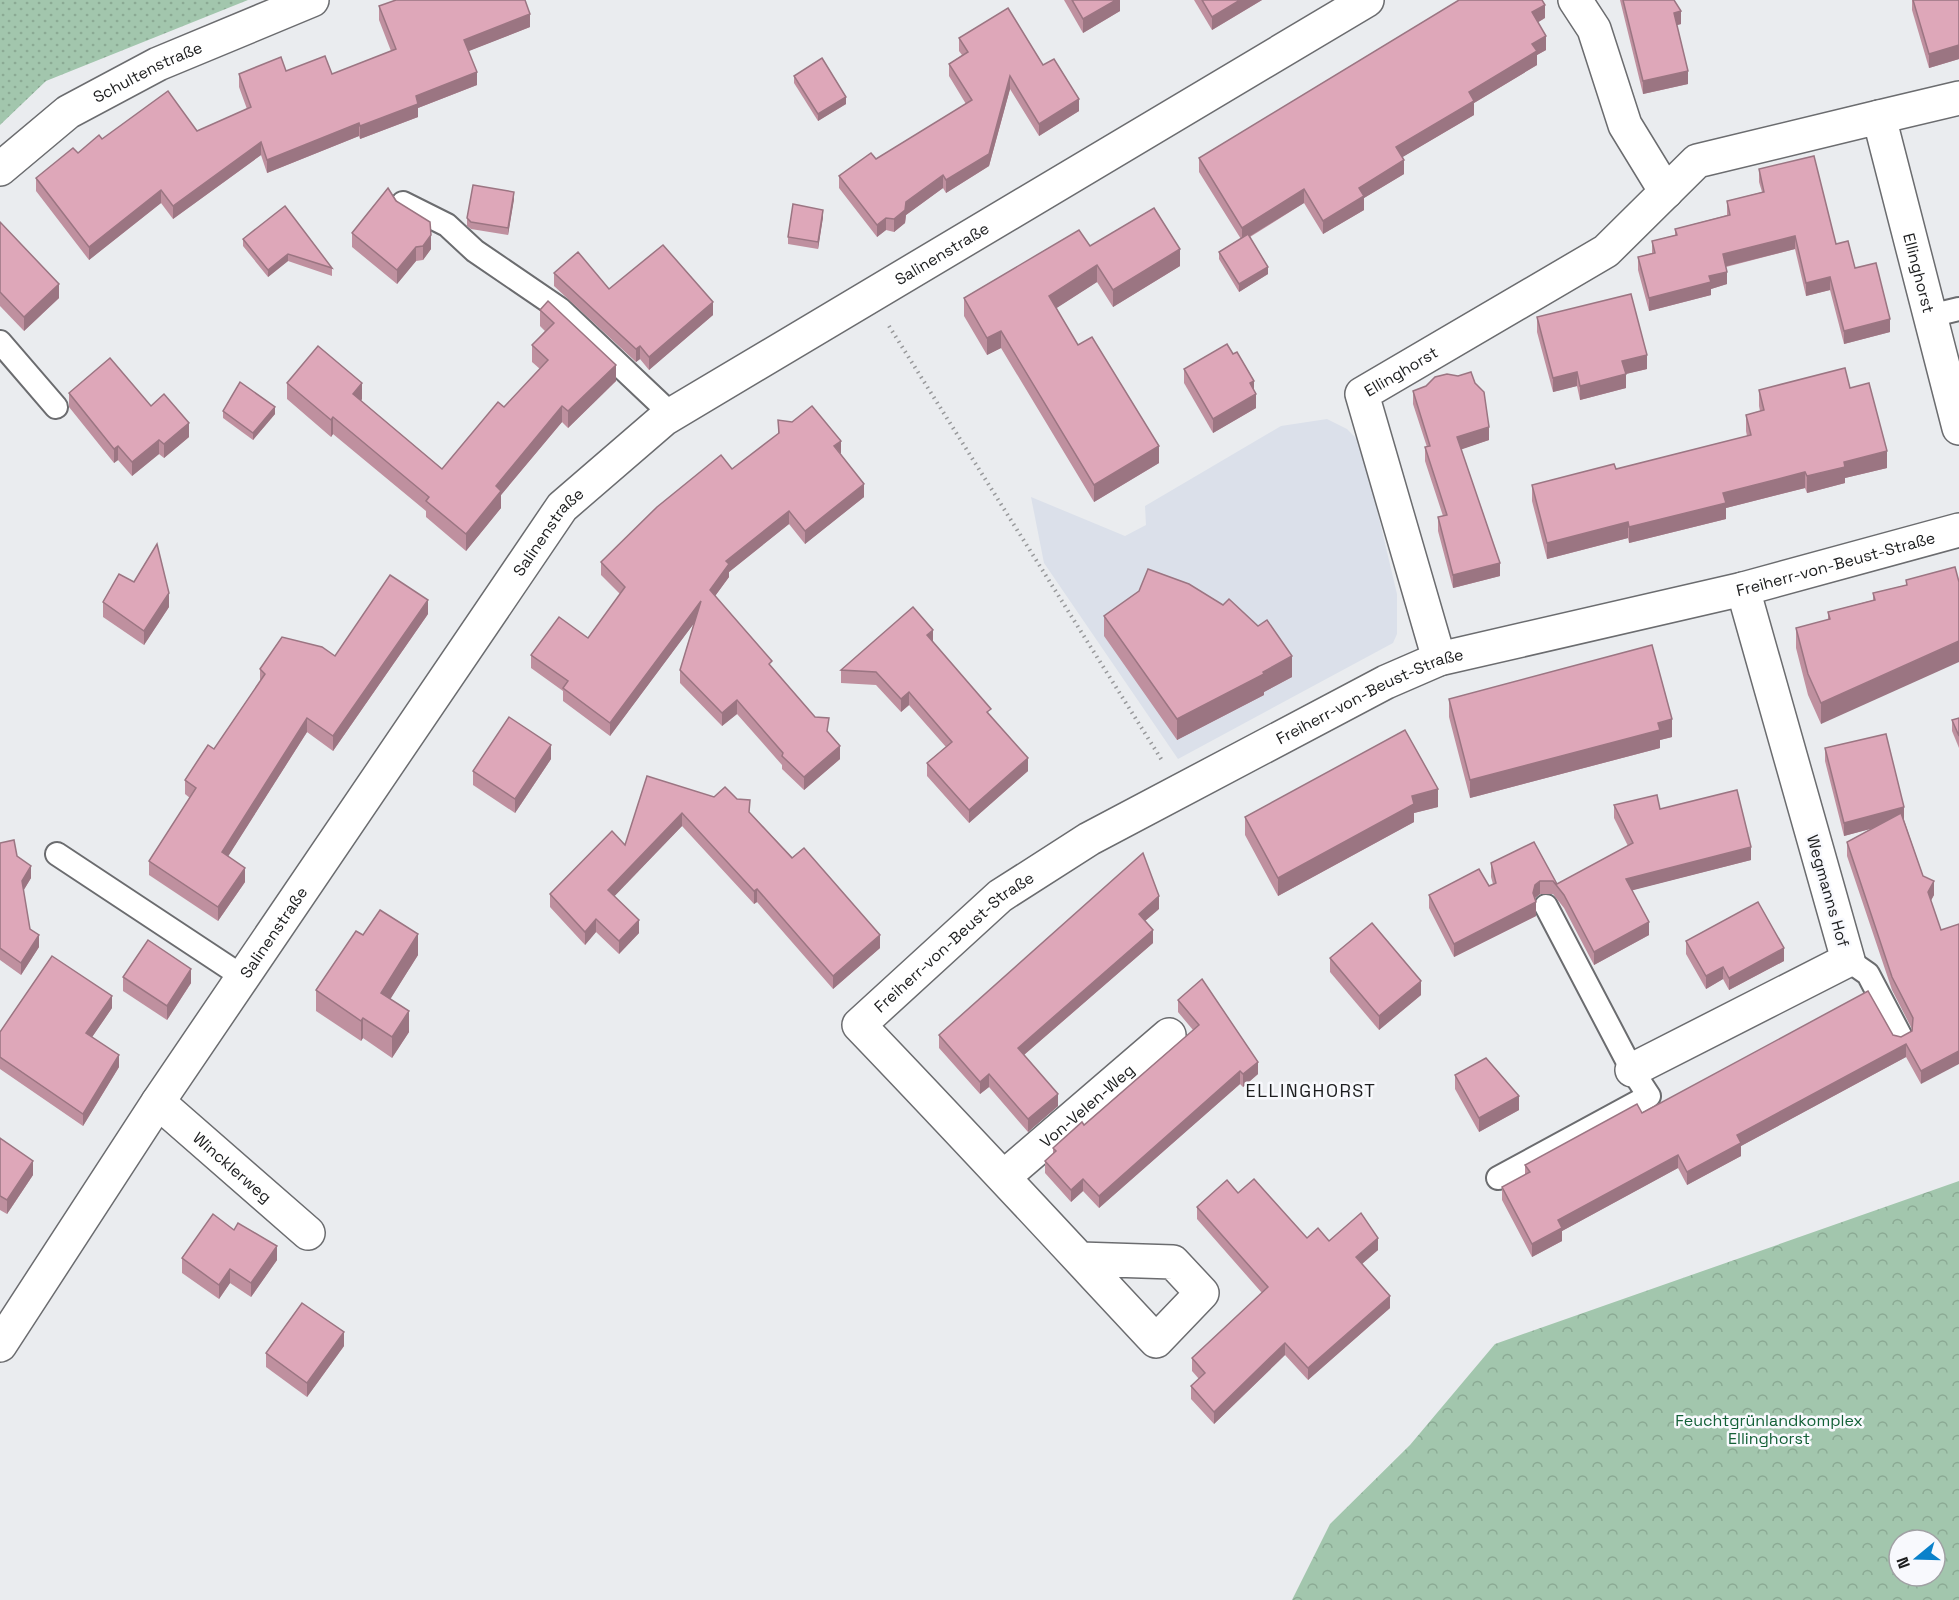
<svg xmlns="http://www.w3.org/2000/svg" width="1959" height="1600" viewBox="0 0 1959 1600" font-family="'Space Grotesk',sans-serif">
	<defs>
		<pattern id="grass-dots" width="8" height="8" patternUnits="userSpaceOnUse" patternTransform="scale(1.5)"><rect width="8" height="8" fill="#a2c6ad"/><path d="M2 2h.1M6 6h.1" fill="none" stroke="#8baa94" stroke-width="1.8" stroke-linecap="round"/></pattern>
		<pattern id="park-crowns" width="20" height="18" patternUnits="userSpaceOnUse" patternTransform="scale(1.5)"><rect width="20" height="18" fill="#a2c6ad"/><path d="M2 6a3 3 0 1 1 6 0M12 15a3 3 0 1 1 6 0" fill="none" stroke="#8baa94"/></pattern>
	</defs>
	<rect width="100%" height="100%" fill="#eaecef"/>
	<polygon fill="#dbe0ea" points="1327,419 1347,429 1359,441 1365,459 1397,594 1397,634 1393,643 1178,759 1044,563 1031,497 1125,536 1146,525 1145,506 1281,426"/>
	<polygon fill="url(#grass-dots)" points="0,0 248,0 46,81 0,125"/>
	<path fill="url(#park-crowns)" fill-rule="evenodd" d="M1959 1181V1600H1292L1330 1524 1410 1445 1495 1344ZM1899 1540H1935V1576H1899Z"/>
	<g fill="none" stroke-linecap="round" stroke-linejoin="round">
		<g stroke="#6b6c6f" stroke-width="26">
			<g id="service">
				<polyline points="403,203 447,225 475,251 560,309 671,414"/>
				<polyline points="1930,316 1959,309"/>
				<polyline points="0,342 56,407"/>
				<polyline points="57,854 243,977"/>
				<polyline points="1848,960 1868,974 1901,1037"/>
				<polyline points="1498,1178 1649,1096 1632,1070 1546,906"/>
			</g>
		</g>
		<g stroke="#6b6c6f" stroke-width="36">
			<g id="minor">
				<polyline points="1575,0 1594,29 1625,125 1666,192"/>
				<polyline points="1879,117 1959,98"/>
				<path id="s1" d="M0 169 68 112 158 64 312 0"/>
				<path id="s2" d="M1439 659 1362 394 1606 251 1697 161 1879 117 1959 428"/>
				<polyline points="1632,1070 1848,960 1743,589"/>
				<path id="s3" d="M158 1102 308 1233"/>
				<path id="s4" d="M1005 1176 1169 1035"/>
				<path id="s5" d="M1080 1259 1173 1262 1202 1293 1156 1341C1057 1235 959 1129 859 1025L1000 896 1089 839 1386 682 1439 659 1743 589 1959 530"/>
				<path id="s6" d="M0 1345 158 1102 562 507 664 419 1367 0"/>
			</g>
		</g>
		<polyline stroke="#98999b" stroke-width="4" stroke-dasharray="1.5 4.5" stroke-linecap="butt" points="889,326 1163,762"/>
		<use href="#service" stroke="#fff" stroke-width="22"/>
		<use href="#minor" stroke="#fff" stroke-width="33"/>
	</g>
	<g fill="#bf909f">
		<polygon points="1064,0 1120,0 1120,11 1083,33"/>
		<polygon points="1194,0 1262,0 1212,30"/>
		<polygon points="1620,0 1674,0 1681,24 1677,25 1688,84 1643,94"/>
		<polygon points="1912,0 1959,0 1959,59 1929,68 1912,10"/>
		<polygon points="379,6 530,27 468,51 477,85 418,108 418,117 360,139 359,136 267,173 261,155 173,219 161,203 89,260 36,191 36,178 78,153 102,139 197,131 247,109 239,87 239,74 286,71 332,74 391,51 379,20"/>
		<polygon points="1545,18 1538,22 1546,50 1537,55 1537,65 1474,103 1474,115 1402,157 1404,174 1364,198 1364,210 1323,234 1304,203 1250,237 1268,274 1239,292 1219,259 1219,252 1241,239 1199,172 1199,158"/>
		<polygon points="959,38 1043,65 1079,111 1039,136 1010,89 989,166 946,193 943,188 906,215 905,223 894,232 886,230 877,237 839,188 839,176 876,159 966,104 949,76 949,64 962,55 959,51"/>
		<polygon points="794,76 846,104 818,121 794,83"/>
		<polygon points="1759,169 1836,244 1855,268 1890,332 1844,344 1830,290 1806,296 1795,249 1726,267 1727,284 1711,289 1711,295 1649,311 1638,270 1638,257 1652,253 1652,241 1675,235 1675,229 1727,215 1727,201 1762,192 1759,182"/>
		<polygon points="388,188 431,249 423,260 416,261 397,284 352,247 352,233"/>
		<polygon points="514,199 508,235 471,229 467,226 467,218"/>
		<polygon points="823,217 818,249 788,244 788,237"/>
		<polygon points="0,222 59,298 24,331 0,306"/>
		<polygon points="243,239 332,268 332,276 288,261 268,277 243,246"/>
		<polygon points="1090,246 1180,266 1113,307 1097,282 1056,308 1078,345 1159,463 1094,502 1001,348 987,355 964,316 964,298"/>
		<polygon points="554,273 609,289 713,315 649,370 640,359 636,362 554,286"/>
		<polygon points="540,310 616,381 568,428 562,422 501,495 501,508 466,551 426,517 426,511 333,434 331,437 287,399 287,383 362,399 361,401 442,469 504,407 540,369 532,362 532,345 545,331 540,326"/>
		<polygon points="1537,317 1647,369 1625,374 1626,388 1580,400 1577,386 1553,392 1537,332"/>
		<polygon points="1233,354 1254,390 1256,408 1213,433 1184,383 1184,369"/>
		<polygon points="1850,388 1887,468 1845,478 1845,483 1807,493 1805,488 1726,508 1726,519 1629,543 1628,538 1547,559 1532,501 1532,485 1616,469 1747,436 1746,431 1746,415 1760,411 1759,406 1759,390"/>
		<polygon points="1413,391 1489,440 1461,449 1500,576 1453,588 1438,531 1438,517 1443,516 1425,461 1425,447 1427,447 1413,404"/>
		<polygon points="69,393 151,406 189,437 164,458 159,454 132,476 118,460 114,463 69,407"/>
		<polygon points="223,411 275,414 253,440 223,418"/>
		<polygon points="778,420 841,454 864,497 805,544 789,524 729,572 729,577 715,596 772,668 828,732 840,759 804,790 782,769 782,765 737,714 722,726 680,683 680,670 694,623 610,736 563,701 563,691 531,668 531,655 588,638 620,594 601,575 601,562 732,469 778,434"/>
		<polygon points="1955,567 1821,724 1808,695 1796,648 1796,628 1828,620 1828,612 1873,600 1873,593 1906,585 1906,580"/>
		<polygon points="103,602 169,607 144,645 103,617"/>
		<polygon points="428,614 333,751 307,732 228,856 245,882 218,921 149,875 149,861 190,798 185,794 185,780 214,749 260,681 260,669 335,656"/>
		<polygon points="1104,616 1292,677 1264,692 1264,695 1177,740 1104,636"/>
		<polygon points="933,642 991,716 1028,771 969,823 927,776 927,763 946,747 909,705 901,712 876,685 841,683 841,670"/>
		<polygon points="1449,699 1672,737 1660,740 1660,748 1470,798 1449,717"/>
		<polygon points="1959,718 1959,748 1952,731 1952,720"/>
		<polygon points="1825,748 1904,820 1923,876 1934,895 1931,900 1921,1084 1906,1057 1741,1146 1741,1156 1687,1185 1678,1168 1562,1231 1562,1241 1532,1257 1502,1200 1502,1187 1525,1175 1525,1165 1642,1113 1893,1035 1901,1037 1912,1031 1912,1029 1892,990 1847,856 1847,842 1873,828 1844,836 1825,761"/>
		<polygon points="551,759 515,813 473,785 473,771"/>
		<polygon points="647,776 750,813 880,948 833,989 757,902 754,904 682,826 614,896 639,933 619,954 596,932 585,945 550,907 550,894 625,845"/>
		<polygon points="1614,805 1660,809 1751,860 1632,890 1649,935 1594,965 1564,908 1553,894 1540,894 1535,898 1536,916 1454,957 1429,908 1429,895 1489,886 1493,884 1491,877 1491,863 1534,842 1557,884 1628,846 1614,818"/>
		<polygon points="1438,807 1414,813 1414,822 1278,896 1245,835 1245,817"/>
		<polygon points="0,843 17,856 31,878 23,891 30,929 39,947 21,975 0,960"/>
		<polygon points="1159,909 1145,921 1153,943 1024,1055 1058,1106 1028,1132 989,1087 980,1094 939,1048 939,1035"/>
		<polygon points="363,935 418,955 390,999 409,1032 392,1058 363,1038 361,1041 316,1011 316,990"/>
		<polygon points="1686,941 1784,961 1729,990 1723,979 1706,989 1686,954"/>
		<polygon points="1330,958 1421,995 1379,1030 1330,972"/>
		<polygon points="123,977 191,983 167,1020 123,991"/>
		<polygon points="1178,1000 1258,1074 1243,1087 1240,1084 1099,1208 1083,1191 1071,1202 1045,1173 1045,1161 1053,1154 1053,1148 1084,1125 1193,1030 1178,1012"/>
		<polygon points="112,1008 92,1037 119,1067 83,1126 0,1069 0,1032"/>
		<polygon points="1455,1075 1519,1110 1479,1132 1455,1089"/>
		<polygon points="0,1138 33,1175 7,1214 0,1210"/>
		<polygon points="1238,1193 1307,1238 1329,1241 1378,1250 1362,1264 1390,1308 1308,1380 1285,1355 1214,1424 1191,1399 1191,1386 1199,1379 1192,1371 1192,1358 1262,1293 1197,1219 1197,1207"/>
		<polygon points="182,1258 277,1260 251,1297 230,1283 219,1299 182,1273"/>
		<polygon points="344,1346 307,1397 266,1367 266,1353"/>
	</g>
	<g fill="#9b7582">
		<polygon points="1116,0 1120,0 1120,11 1083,33 1083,19"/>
		<polygon points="1240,0 1262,0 1212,30 1212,17"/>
		<polygon points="1545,5 1545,18 1532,26 1532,12"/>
		<polygon points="1681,11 1681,24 1674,26 1674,13"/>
		<polygon points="530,14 530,27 464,53 464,40"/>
		<polygon points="1546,36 1546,50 1537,55 1537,65 1474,103 1474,115 1396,161 1396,147 1532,44"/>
		<polygon points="1959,45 1959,59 1929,68 1929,54"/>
		<polygon points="1688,71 1688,84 1643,94 1643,81"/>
		<polygon points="477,72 477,85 418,108 418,117 360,139 360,126 416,96"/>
		<polygon points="1010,76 1010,89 989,166 946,193 946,180"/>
		<polygon points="846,97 846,104 818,121 818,114"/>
		<polygon points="1079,99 1079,111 1039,136 1039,124"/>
		<polygon points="359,123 359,136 267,173 267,160"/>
		<polygon points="261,142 261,155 173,219 173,206"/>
		<polygon points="1404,160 1404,174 1364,198 1364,210 1323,234 1323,221 1359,188"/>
		<polygon points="943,175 943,188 906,215 905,223 894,232 894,219 906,202"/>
		<polygon points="1304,189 1304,203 1242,241 1242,228"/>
		<polygon points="161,190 161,203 89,260 89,247"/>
		<polygon points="514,192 514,199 508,235 508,228"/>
		<polygon points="823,210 823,217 818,249 818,242"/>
		<polygon points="886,218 886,230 877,237 877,225"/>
		<polygon points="431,235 431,249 423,260 423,246"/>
		<polygon points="1795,236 1795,249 1723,267 1723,254"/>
		<polygon points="416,247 416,261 397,284 397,270"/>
		<polygon points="1180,249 1180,266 1113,307 1113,290"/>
		<polygon points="288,254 288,261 268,277 268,270"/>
		<polygon points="1097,265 1097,282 1049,313 1049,296"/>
		<polygon points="1268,267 1268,274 1239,292 1239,284"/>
		<polygon points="1727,272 1727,284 1711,289 1711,295 1649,311 1649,298 1709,276"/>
		<polygon points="1830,277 1830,290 1806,296 1806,283"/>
		<polygon points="59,284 59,298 24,331 24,317"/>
		<polygon points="713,302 713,315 649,370 649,357"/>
		<polygon points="1890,319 1890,332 1844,344 1844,331"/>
		<polygon points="1001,331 1001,348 987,355 987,338"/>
		<polygon points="640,346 640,359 636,362 636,349"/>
		<polygon points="1647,355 1647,369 1622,375 1622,361"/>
		<polygon points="616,365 616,381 568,428 568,411"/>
		<polygon points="1577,372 1577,386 1553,392 1553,378"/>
		<polygon points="1626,374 1626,388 1580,400 1580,386"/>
		<polygon points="1254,381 1254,395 1256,394 1256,408 1213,433 1213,419 1250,383"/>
		<polygon points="362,383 362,399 353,410 353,394"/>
		<polygon points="562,406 562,422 501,495 501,508 466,551 466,534 496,486"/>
		<polygon points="275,407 275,414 253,440 253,433"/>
		<polygon points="333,417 333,434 331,437 331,420"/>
		<polygon points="189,423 189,437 164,458 164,444"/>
		<polygon points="1489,427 1489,440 1457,451 1457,437"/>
		<polygon points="159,440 159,454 132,476 132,462"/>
		<polygon points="841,441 841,454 834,446"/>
		<polygon points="118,446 118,460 114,463 114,449"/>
		<polygon points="1159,446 1159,463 1094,502 1094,485"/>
		<polygon points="1887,451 1887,468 1845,478 1845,483 1807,493 1807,476 1844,462"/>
		<polygon points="1805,472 1805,488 1726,508 1726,519 1629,543 1629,527 1723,493"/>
		<polygon points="864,484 864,497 805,544 805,531"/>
		<polygon points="789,511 789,524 729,572 729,577 710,603 710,590 726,561"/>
		<polygon points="1628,522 1628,538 1547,559 1547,543"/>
		<polygon points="1500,563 1500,576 1453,588 1453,575"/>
		<polygon points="169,593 169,607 144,645 144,631"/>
		<polygon points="428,600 428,614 333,751 333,736"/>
		<polygon points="701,601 701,614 610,736 610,723"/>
		<polygon points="933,630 933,643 927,635"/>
		<polygon points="1959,641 1959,662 1821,724 1821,703"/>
		<polygon points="1292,656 1292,677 1264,692 1264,695 1177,740 1177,719"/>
		<polygon points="909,692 909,705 901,712 901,699"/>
		<polygon points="737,700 737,714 722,726 722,713"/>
		<polygon points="307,718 307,732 222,866 222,852"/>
		<polygon points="1672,719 1672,737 1660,740 1660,748 1470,798 1470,780"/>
		<polygon points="551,745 551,759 515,813 515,799"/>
		<polygon points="840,746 840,759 804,790 804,777"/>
		<polygon points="1028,758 1028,771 969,823 969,810"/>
		<polygon points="1438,789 1438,807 1414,813 1414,822 1278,896 1278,878 1412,796"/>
		<polygon points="1904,807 1904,820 1844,836 1844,823"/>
		<polygon points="682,813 682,826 608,903 608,890"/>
		<polygon points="1751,847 1751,860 1626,892 1626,879"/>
		<polygon points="31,866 31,878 22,893 22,881"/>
		<polygon points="245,868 245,882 218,921 218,907"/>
		<polygon points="1540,881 1540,894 1535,898 1533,904 1536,902 1536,916 1454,957 1454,944 1533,893 1535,885"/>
		<polygon points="1934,881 1934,895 1928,906 1928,892"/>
		<polygon points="757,889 757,902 754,904 754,891"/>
		<polygon points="1159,896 1159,909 1139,926 1139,914"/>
		<polygon points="596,919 596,932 585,945 585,932"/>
		<polygon points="639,920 639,933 619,954 619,941"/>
		<polygon points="1649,922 1649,935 1594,965 1594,952"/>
		<polygon points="1153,930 1153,943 1018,1060 1018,1048"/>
		<polygon points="418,934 418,955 381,1014 381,993"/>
		<polygon points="39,935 39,947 21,975 21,963"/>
		<polygon points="880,935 880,948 833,989 833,976"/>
		<polygon points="1784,948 1784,961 1729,990 1729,978"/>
		<polygon points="1723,967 1723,979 1706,989 1706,976"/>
		<polygon points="191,969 191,983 167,1020 167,1006"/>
		<polygon points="1421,981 1421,995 1379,1030 1379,1016"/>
		<polygon points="112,996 112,1008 86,1046 86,1033"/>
		<polygon points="409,1011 409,1032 392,1058 392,1037"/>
		<polygon points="363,1018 363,1038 361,1041 361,1021"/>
		<polygon points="1906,1044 1906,1057 1741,1146 1741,1156 1687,1185 1687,1172 1737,1135"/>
		<polygon points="1959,1051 1959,1064 1921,1084 1921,1071"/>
		<polygon points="119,1055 119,1067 83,1126 83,1114"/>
		<polygon points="1258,1062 1258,1074 1243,1087 1243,1074"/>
		<polygon points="1240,1071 1240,1084 1099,1208 1099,1196"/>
		<polygon points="989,1074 989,1087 980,1094 980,1082"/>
		<polygon points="1058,1094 1058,1106 1028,1132 1028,1119"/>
		<polygon points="1519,1096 1519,1110 1479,1132 1479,1118"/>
		<polygon points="1678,1155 1678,1168 1562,1231 1562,1241 1532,1257 1532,1244 1558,1220"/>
		<polygon points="33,1161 33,1175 7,1214 7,1200"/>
		<polygon points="1083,1179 1083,1191 1071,1202 1071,1190"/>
		<polygon points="1378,1238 1378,1250 1356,1269 1356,1257"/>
		<polygon points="277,1246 277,1260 251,1297 251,1283"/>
		<polygon points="230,1269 230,1283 219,1299 219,1285"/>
		<polygon points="1390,1296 1390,1308 1308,1380 1308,1368"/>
		<polygon points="344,1332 344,1346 307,1397 307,1383"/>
		<polygon points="1285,1343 1285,1355 1214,1424 1214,1412"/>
	</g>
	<g fill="#dea7b9" stroke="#9b7582" stroke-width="1.5">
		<polygon points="396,0 525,0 530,14 464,40 477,72 416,96 418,104 360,126 359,123 267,160 261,142 173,206 161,190 89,247 36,178 73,148 78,153 99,135 102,139 168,91 197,131 251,107 239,74 281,57 286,71 325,56 332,74 396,49 379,6"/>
		<polygon points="1072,0 1116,0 1083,19"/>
		<polygon points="1202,0 1240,0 1212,17"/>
		<polygon points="1459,0 1542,0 1545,5 1532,12 1546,36 1532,44 1537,51 1469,92 1474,101 1396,147 1404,160 1359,188 1364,196 1323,221 1304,189 1242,228 1199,158"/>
		<polygon points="1623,0 1674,0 1681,11 1674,13 1688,71 1643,81"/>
		<polygon points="1913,0 1959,0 1959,45 1929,54"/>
		<polygon points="1008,8 1043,65 1054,59 1079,99 1039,124 1010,76 989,154 946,180 943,175 906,202 905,210 894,219 886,218 877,225 839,176 871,153 876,159 972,100 949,64 968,52 959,38"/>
		<polygon points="822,58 846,97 818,114 794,76"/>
		<polygon points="1814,156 1836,244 1848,241 1855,268 1876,263 1890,319 1844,331 1830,277 1806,283 1795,236 1723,254 1727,272 1709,276 1711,282 1649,298 1638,257 1655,253 1652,241 1677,235 1675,229 1730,215 1727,201 1764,192 1759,169"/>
		<polygon points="473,185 514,192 508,228 471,222 467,218"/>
		<polygon points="388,188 396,201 430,222 431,235 423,246 416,247 397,270 352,233"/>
		<polygon points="793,204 823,210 818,242 788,237"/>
		<polygon points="285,206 332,268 288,254 268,270 243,239"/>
		<polygon points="1154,208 1180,249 1113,290 1097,265 1049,296 1078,345 1092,337 1159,446 1094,485 1001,331 987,338 964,298 1079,230 1090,246"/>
		<polygon points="0,222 59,284 24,317 0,292"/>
		<polygon points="1248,234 1268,267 1239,284 1219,252"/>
		<polygon points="663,245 713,302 649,357 640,346 636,349 554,273 578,252 609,289"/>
		<polygon points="1631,294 1647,355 1622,361 1626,374 1580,386 1577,372 1553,378 1537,317"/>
		<polygon points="548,301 616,365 568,411 562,406 496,486 501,491 466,534 426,501 429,497 333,417 331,420 287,383 318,346 362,383 353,394 442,469 498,402 504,407 548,360 532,345 554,323 540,310"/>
		<polygon points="1227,344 1233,354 1237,352 1254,381 1250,383 1256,394 1213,419 1184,369"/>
		<polygon points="110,358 151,406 164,394 189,423 164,444 159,440 132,462 118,446 114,449 69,393"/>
		<polygon points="1845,368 1850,388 1869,383 1887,451 1844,462 1845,467 1807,476 1805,472 1723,493 1726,503 1629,527 1628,522 1547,543 1532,485 1614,464 1616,469 1751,435 1746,415 1764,410 1759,390"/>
		<polygon points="1471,372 1475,383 1484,392 1489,427 1457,437 1500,563 1453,575 1438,517 1447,515 1425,447 1430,446 1413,391 1426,386 1435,377 1447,374 1458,376"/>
		<polygon points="240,382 275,407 253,433 223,411"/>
		<polygon points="812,406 841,441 834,446 864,484 805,531 789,511 726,561 729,564 710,590 772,661 769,664 815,717 829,718 827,731 840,746 804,777 782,756 783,753 737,700 722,713 680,670 701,601 610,723 563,688 568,681 531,655 559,617 588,638 625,587 601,562 657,507 721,455 732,469 779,433 778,420 792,422"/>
		<polygon points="157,544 169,593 144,631 103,602 119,574 134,582"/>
		<polygon points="1955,567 1959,582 1959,641 1821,703 1808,674 1796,628 1830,619 1828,612 1875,600 1873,593 1907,585 1906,580"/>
		<polygon points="1148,569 1189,584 1223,605 1229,599 1258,626 1267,620 1292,656 1263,672 1264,674 1177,719 1104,616 1139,591"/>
		<polygon points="390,575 428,600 333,736 307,718 222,852 245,868 218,907 149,861 196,788 185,780 208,745 214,749 265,674 260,669 282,637 322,647 335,656"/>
		<polygon points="913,607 933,630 927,635 991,709 987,712 1028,758 969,810 927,763 952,742 909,692 901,699 876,672 841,670"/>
		<polygon points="1652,645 1672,719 1658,723 1660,730 1470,780 1449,699"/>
		<polygon points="509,717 551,745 515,799 473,771"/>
		<polygon points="1959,718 1959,736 1952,720"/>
		<polygon points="1405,730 1438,789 1412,796 1414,804 1278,878 1245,817"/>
		<polygon points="1886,734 1904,807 1844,823 1825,748"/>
		<polygon points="647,776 714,797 725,787 737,799 750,800 749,812 792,858 804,848 880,935 833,976 757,889 754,891 682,813 608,890 639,920 619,941 596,919 585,932 550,894 612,831 625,845"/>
		<polygon points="1737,790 1751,847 1626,879 1649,922 1594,952 1564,895 1553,881 1540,881 1535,885 1533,893 1536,902 1454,944 1429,895 1479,869 1489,886 1496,883 1491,863 1534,842 1557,884 1633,843 1614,805 1657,795 1660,809"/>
		<polygon points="1901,813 1923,876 1934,881 1928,892 1941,930 1959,924 1959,1051 1921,1071 1906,1044 1737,1135 1741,1143 1687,1172 1678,1155 1558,1220 1562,1228 1532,1244 1502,1187 1530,1172 1525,1165 1637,1104 1642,1113 1868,991 1893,1035 1901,1037 1912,1031 1913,1018 1892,977 1847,842"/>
		<polygon points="14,840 17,856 31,866 22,881 30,929 39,935 21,963 0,948 0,843"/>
		<polygon points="1143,853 1159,896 1139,914 1153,930 1018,1048 1058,1094 1028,1119 989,1074 980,1082 939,1035"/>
		<polygon points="1758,902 1784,948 1729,978 1723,967 1706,976 1686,941"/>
		<polygon points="380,910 418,934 381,993 409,1011 392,1037 363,1018 361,1021 316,990 356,931 363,935"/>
		<polygon points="1372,923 1421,981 1379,1016 1330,958"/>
		<polygon points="148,940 191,969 167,1006 123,977"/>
		<polygon points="52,956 112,996 86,1033 119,1055 83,1114 0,1057 0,1032"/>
		<polygon points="1202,979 1258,1062 1243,1074 1240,1071 1099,1196 1083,1179 1071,1190 1045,1161 1056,1151 1053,1148 1082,1122 1084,1125 1199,1025 1178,1000"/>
		<polygon points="1486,1058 1519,1096 1479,1118 1455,1075"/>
		<polygon points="0,1138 33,1161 7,1200 0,1196"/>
		<polygon points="1254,1179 1307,1238 1318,1228 1329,1241 1361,1213 1378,1238 1356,1257 1390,1296 1308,1368 1285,1343 1214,1412 1191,1386 1205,1373 1192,1358 1268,1287 1197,1207 1227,1180 1238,1193"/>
		<polygon points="213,1214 234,1230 238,1223 277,1246 251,1283 230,1269 219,1285 182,1258"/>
		<polygon points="302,1303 344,1332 307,1383 266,1353"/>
	</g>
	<g text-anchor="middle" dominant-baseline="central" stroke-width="5" stroke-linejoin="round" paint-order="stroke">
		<g font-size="16" fill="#1c1d1e" stroke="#f8f9fd">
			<text stroke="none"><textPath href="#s1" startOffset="178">Schultenstraße</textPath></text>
			<text stroke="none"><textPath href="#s6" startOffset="1467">Salinenstraße</textPath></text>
			<text stroke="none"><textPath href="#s2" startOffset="1035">Ellinghorst</textPath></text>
			<text stroke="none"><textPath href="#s2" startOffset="321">Ellinghorst</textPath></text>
			<text stroke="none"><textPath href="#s6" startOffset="981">Salinenstraße</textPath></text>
			<text stroke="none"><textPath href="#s5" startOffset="1734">Freiherr-von-Beust-Straße</textPath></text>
			<text stroke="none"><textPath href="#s5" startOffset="1248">Freiherr-von-Beust-Straße</textPath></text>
			<text transform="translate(1828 891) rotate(74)">Wegmanns Hof</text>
			<text stroke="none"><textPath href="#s6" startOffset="495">Salinenstraße</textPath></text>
			<text stroke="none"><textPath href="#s5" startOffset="762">Freiherr-von-Beust-Straße</textPath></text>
			<text stroke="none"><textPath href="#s4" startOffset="108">Von-Velen-Weg</textPath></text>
			<text stroke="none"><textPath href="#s3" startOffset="99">Wincklerweg</textPath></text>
		</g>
		<g font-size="16" fill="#136037" stroke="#f8f9fd">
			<text x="1769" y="1420">Feuchtgrünlandkomplex<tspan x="1769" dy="18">Ellinghorst</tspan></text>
		</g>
		<g font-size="18" letter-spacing="1.5" fill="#1c1d1e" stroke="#f8f9fd">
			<text x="1311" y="1090">ELLINGHORST</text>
		</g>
	</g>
	<g transform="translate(1917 1558) rotate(251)"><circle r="28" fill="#f8f9fd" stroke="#a0a1a4" stroke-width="1.5"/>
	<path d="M0-4.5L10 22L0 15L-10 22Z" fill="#0981ca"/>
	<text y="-9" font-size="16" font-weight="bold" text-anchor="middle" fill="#1c1d1e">N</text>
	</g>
</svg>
